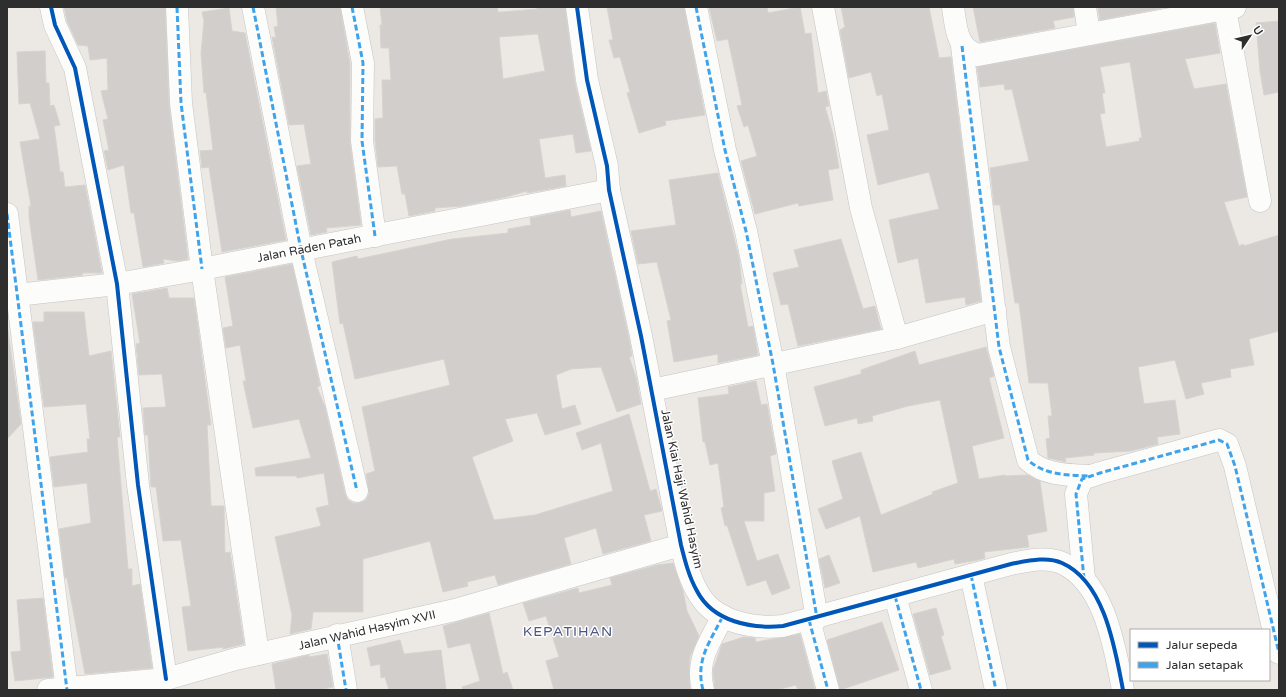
<svg xmlns="http://www.w3.org/2000/svg" width="1286" height="697" viewBox="0 0 1286 697" font-family="'Varela Round',sans-serif">
	<rect width="100%" height="100%" fill="#ece8e4"/>
	<g fill="#d1cecb" stroke="#d7d4d0" fill-rule="evenodd">
		<polygon points="64,7 165,7 169,105 188,259 178,261 163,259 164,263 143,267 134,213 131,213 124,165 108,170 104,151 109,150 103,120 108,119 101,91 108,90 107,58 90,60 88,46 78,45 67,21"/>
		<polygon points="276,7 340,7 350,64 350,143 361,225 326,228 327,232 311,235 297,166 311,164 304,124 289,125 272,37 276,38 274,27 278,26"/>
		<path d="M380 7H497L498 12H501L537 9V7H565L575 83 591 151 576 153 573 134 539 139 545 178 565 175 566 186 527 193V191L506 197 462 206 435 208V211L409 216 405 194H402L397 166 378 167 375 140V119L383 118 382 80H391L389 48H381L380 25H382ZM538 34 545 71 503 79 499 37Z"/>
		<polygon points="607,7 684,7 705,115 665,121 666,125 639,133 627,93 630,92 620,57 614,58 609,40 613,40"/>
		<polygon points="709,7 767,7 768,13 800,7 805,34 811,33 818,93 826,91 829,106 825,107 833,134 839,168 828,170 833,200 799,206 798,203 755,214 741,161 757,156 748,125 744,127 737,106 742,105 728,39 717,41"/>
		<polygon points="841,7 929,7 939,58 951,57 981,301 966,305 965,297 926,303 918,258 898,263 889,220 939,209 929,172 878,185 867,135 889,130 882,94 877,96 871,72 849,78 840,30 845,27"/>
		<polygon points="973,7 1073,7 1074,17 1053,21 1055,28 980,42"/>
		<polygon points="1098,7 1167,7 1100,20"/>
		<polygon points="229,8 232,31 245,33 286,240 222,252 209,167 202,168 200,151 213,150 206,92 204,93 201,53 204,21 202,12"/>
		<polygon points="1279,21 1279,92 1264,95 1260,71 1256,23"/>
		<path d="M1215 23 1220 53 1185 59 1194 89 1226 84 1247 197 1224 202 1239 246 1243 244 1244 246 1279 235V331L1249 339 1254 365 1230 369 1231 377 1201 383 1204 394 1186 399 1175 360 1138 367 1144 404 1175 400 1180 434 1157 437 1158 444 1131 451 1094 453V455L1065 458 1066 462 1048 458 1046 439 1050 438 1048 416H1052L1048 383H1029L1019 303H1015L1000 205H994L990 168 1029 161 1012 89 1005 90 1004 84 980 87 977 67ZM1130 62 1142 138H1139L1140 141 1106 147 1100 114 1105 113 1102 93H1105L1100 67Z"/>
		<polygon points="45,51 46,83 49,83 50,106 54,105 60,125 54,126 60,172 63,172 65,187 85,185 102,273 82,273 83,275 38,280 29,217 29,206 31,206 20,142 40,139 30,103 19,104 17,52"/>
		<polygon points="718,173 739,258 742,284 740,284 748,327 753,326 758,355 718,363 718,354 674,362 667,321 671,320 657,262 638,264 631,231 676,225 669,180"/>
		<polygon points="570,210 571,217 601,211 629,339 632,356 629,357 636,377 641,404 617,412 601,367 571,369 556,375 562,409 575,405 581,424 545,435 537,413 505,419 513,441 472,457 494,520 535,515 613,491 601,443 582,450 576,433 629,414 650,491 656,489 662,511 644,515 651,541 603,554 596,528 564,538 571,564 498,585 495,575 467,582 468,586 443,592 430,541 363,559 363,612 313,612 311,629 290,634 292,615 275,537 321,526 316,508 329,505 324,473 297,478 297,476 256,476 255,468 311,458 299,419 253,428 243,381 246,381 240,345 226,348 223,328 233,326 225,277 292,264 320,386 317,387 325,407 345,494 348,500 353,503 359,503 366,500 369,494 366,474 375,471 362,407 450,385 444,359 355,379 343,323 340,324 332,262 357,256 358,259 452,239 508,233 508,229 531,225 530,218"/>
		<polygon points="841,239 863,309 875,306 881,329 798,346 788,304 781,305 773,273 799,267 794,250"/>
		<polygon points="167,288 169,298 194,298 211,425 207,425 211,506 224,506 225,553 230,552 244,644 223,649 223,647 188,651 182,607 191,606 181,540 163,541 156,487 151,487 148,435 145,435 143,408 166,407 162,374 139,375 136,344 140,343 132,294"/>
		<polygon points="44,312 84,312 89,356 111,351 120,437 117,437 128,569 132,569 132,586 140,584 152,668 85,674 67,578 65,578 59,529 91,523 87,483 54,487 50,457 88,452 87,439 90,439 86,404 44,407 33,322 44,322"/>
		<polygon points="7,324 21,424 7,439"/>
		<polygon points="986,347 994,376 989,378 1004,438 972,446 979,479 1005,475 1005,476 1027,475 1040,481 1047,531 1027,535 1029,547 984,552 985,558 978,560 955,564 954,559 918,568 916,562 873,572 860,516 826,529 818,509 843,499 832,461 861,452 881,515 933,494 932,492 958,483 940,400 908,406 872,416 873,421 858,424 857,418 825,426 814,387 861,374 861,370 915,351 919,365"/>
		<polygon points="756,381 761,405 767,404 776,454 770,456 775,491 764,493 764,521 744,521 757,561 778,554 790,588 772,595 766,580 747,586 727,525 725,526 721,508 724,507 718,463 710,465 705,442 703,442 698,398 729,394 728,387"/>
		<polygon points="829,555 840,583 825,588 819,559"/>
		<polygon points="673,563 683,591 687,611 699,636 690,657 689,668 690,690 554,690 546,661 559,657 546,616 529,621 523,603 578,588 579,593 612,585 610,578 657,565"/>
		<polygon points="43,598 53,677 15,681 11,652 21,651 17,600"/>
		<polygon points="936,608 944,635 941,636 951,669 930,675 913,614"/>
		<polygon points="489,613 503,674 507,672 513,690 463,690 462,687 480,681 470,643 448,648 443,626"/>
		<polygon points="882,622 899,670 840,690 827,640"/>
		<polygon points="800,634 815,690 798,690 796,685 776,690 715,690 713,670 722,644 744,637 755,638 756,642"/>
		<polygon points="400,640 404,654 441,650 446,690 389,690 385,677 381,678 380,664 371,666 367,648"/>
		<polygon points="327,654 333,687 318,690 276,690 272,664 309,655 309,657"/>
	</g>
	<g fill="none" stroke-linecap="round" stroke-linejoin="round">
		<g stroke="#c5c4c5" stroke-width="23">
			<g id="minor">
				<polyline points="51,7 55,25 75,68 117,284 138,485 166,679"/>
				<polyline points="177,7 181,103 202,269 258,654"/>
				<polyline points="253,7 301,250 357,491"/>
				<polyline points="352,7 363,63 362,141 375,236"/>
				<path d="M577 7 587 80 607 166 609 190 641 336 681 545C685 561 689 577 697 591 713 622 752 629 783 626L1011 564C1027 561 1047 556 1062 563 1105 582 1115 649 1123 690"/>
				<polyline points="696,7 725,150 746,231 773,364 817,618"/>
				<polyline points="823,7 861,208 897,338"/>
				<path d="M953 7C956 27 956 48 978 55L1235 7"/>
				<polyline points="1085,7 1089,34"/>
				<polyline points="1225,9 1260,201"/>
				<path d="M962 46 999 347 1028 460C1044 475 1067 475 1088 476"/>
				<polyline points="7,214 67,690"/>
				<polyline points="7,296 117,284 202,269 609,190"/>
				<polyline points="652,390 897,338 995,310"/>
				<polyline points="971,575 996,690"/>
				<polyline points="1084,579 1076,494 1082,479 1100,473 1219,440 1227,444 1235,466 1279,653"/>
				<polyline points="895,596 921,690"/>
				<polyline points="809,620 828,690"/>
				<polyline points="337,635 346,690"/>
				<polyline points="48,690 166,679 236,659 455,610 681,545"/>
				<path d="M703 690C695 660 710 642 723 616"/>
			</g>
		</g>
		<use href="#minor" stroke="#fcfcfb" stroke-width="22"/>
		<g stroke="#3ea3eb" stroke-width="3" stroke-dasharray="6 3" stroke-linecap="butt">
			<polyline points="177,7 181,103 202,269"/>
			<polyline points="253,7 301,250 357,491"/>
			<polyline points="352,7 363,63 362,141 375,236"/>
			<polyline points="696,7 725,150 746,231 773,364 817,618"/>
			<path d="M962 46 999 347 1028 460C1044 475 1067 475 1088 476"/>
			<polyline points="7,214 67,690"/>
			<polyline points="971,575 996,690"/>
			<polyline points="1084,579 1076,494 1082,479 1100,473 1219,440 1227,444 1235,466 1279,653"/>
			<polyline points="895,596 921,690"/>
			<polyline points="809,620 828,690"/>
			<polyline points="337,635 346,690"/>
			<path d="M703 690C695 660 710 642 723 616"/>
		</g>
		<g stroke="#fff" stroke-width="6">
			<g id="cycleway">
				<polyline points="51,7 55,25 75,68 117,284 138,485 166,679"/>
				<path d="M577 7 587 80 607 166 609 190 641 336 681 545C685 561 689 577 697 591 713 622 752 629 783 626L1011 564C1027 561 1047 556 1062 563 1105 582 1115 649 1123 690"/>
			</g>
		</g>
		<use href="#cycleway" stroke="#0057b8" stroke-width="4"/>
	</g>
	<g text-anchor="middle" dominant-baseline="central" stroke-width="3" stroke-linejoin="round" paint-order="stroke">
		<g font-size="12" fill="#2e2e2e" stroke="#fff">
			<text transform="translate(309 248) rotate(-11)">Jalan Raden Patah</text>
			<text transform="translate(682 489) rotate(78)">Jalan Kiai Haji Wahid Hasyim</text>
			<text transform="translate(367 630) rotate(-13)">Jalan Wahid Hasyim XVII</text>
		</g>
		<g font-size="14" letter-spacing="1" fill="#4d5680" stroke="#fff">
			<text x="568" y="631">KEPATIHAN</text>
		</g>
	</g>
	<rect width="1286" height="697" fill="none" stroke="#2e2e2e" stroke-width="16"/>
	<rect x="1130" y="629" width="140" height="52" fill="#ffffff" stroke="#ababab"/>
	<rect x="1138" y="642" width="20" height="6" fill="#0057b8" stroke="#ababab"/>
	<text x="1166" y="649" font-size="12" fill="#2e2e2e">Jalur sepeda</text>
	<rect x="1138" y="662" width="20" height="6" fill="#3ea3eb" stroke="#ababab"/>
	<text x="1166" y="669" font-size="12" fill="#2e2e2e">Jalan setapak</text>
	<g transform="translate(1250 36) rotate(55)" stroke="#ffffff" stroke-width="3" paint-order="stroke">
	<path d="M0-3L7 15L0 10L-7 15Z" fill="#2e2e2e"/>
	<text y="-6" font-size="11" font-weight="bold" text-anchor="middle" fill="#2e2e2e">U</text>
	</g>
</svg>
